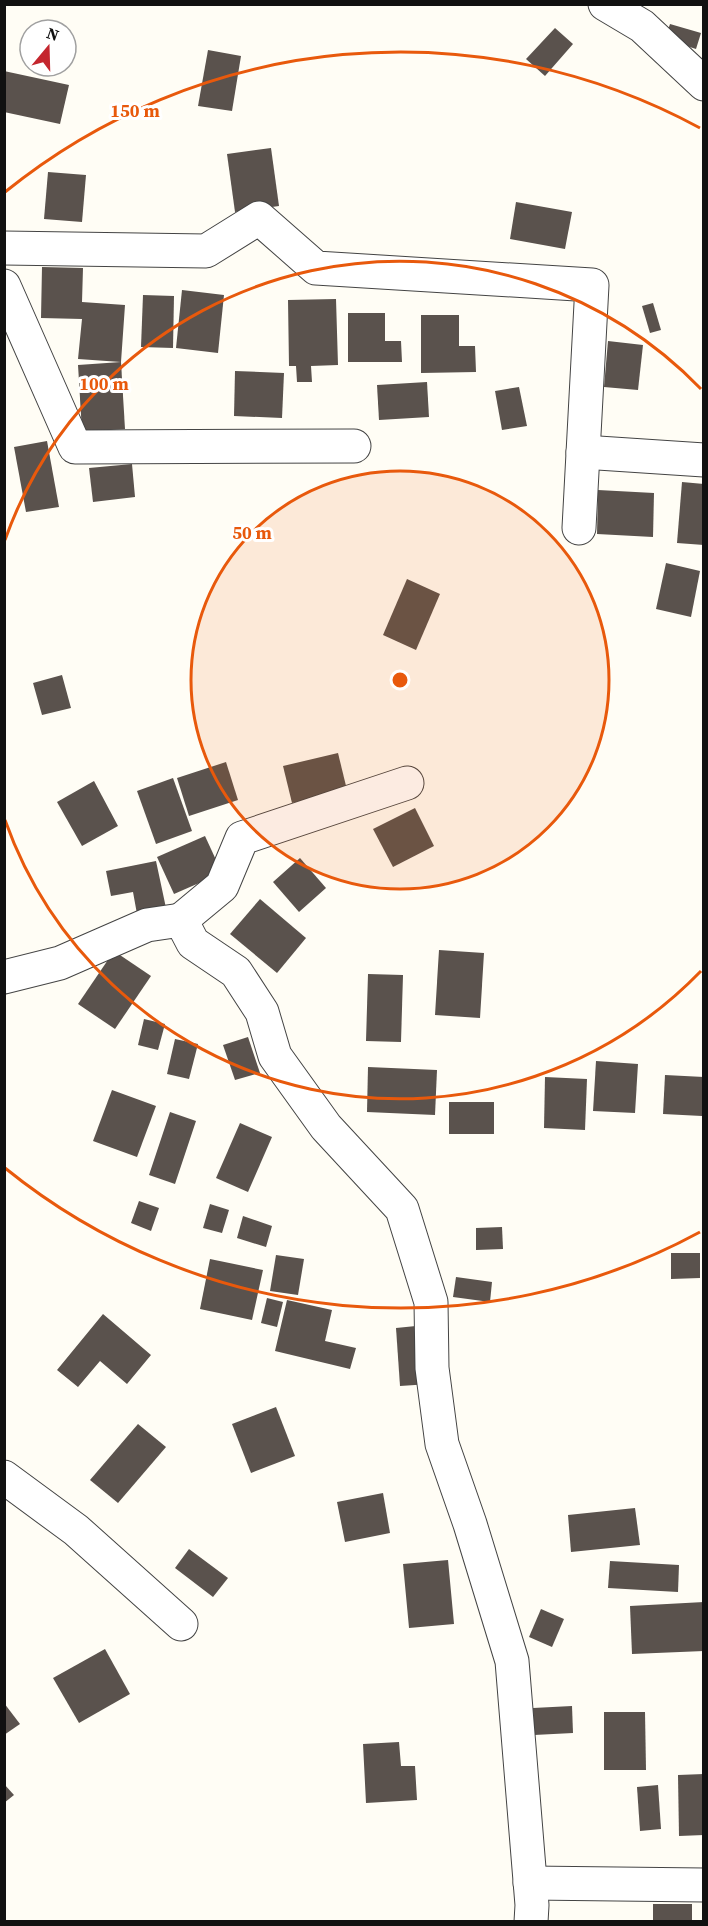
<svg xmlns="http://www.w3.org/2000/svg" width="708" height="1926" viewBox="0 0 708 1926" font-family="'Source Serif 4',serif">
	<rect width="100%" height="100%" fill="#fffdf5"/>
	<g fill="#5a524d">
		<polygon points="670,24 701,33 696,49 665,39"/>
		<polygon points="555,28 573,44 545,76 526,59"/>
		<polygon points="208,50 241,56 232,111 198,106"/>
		<polygon points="4,71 69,85 60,124 4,112"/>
		<polygon points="271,148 279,206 235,212 227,154"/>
		<polygon points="48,172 86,175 82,222 44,219"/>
		<polygon points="516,202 572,212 565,249 510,239"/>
		<polygon points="42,267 83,268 82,302 125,305 121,362 78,359 82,319 41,318"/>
		<polygon points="182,290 224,295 218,353 176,348"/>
		<polygon points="143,295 174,296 173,348 141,347"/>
		<polygon points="336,299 338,365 311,366 312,382 297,382 296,366 289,366 288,300"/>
		<polygon points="653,303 661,330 650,333 642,306"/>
		<polygon points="348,313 385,313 385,341 401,341 402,362 348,362"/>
		<polygon points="421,315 459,315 459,346 475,346 476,372 421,373"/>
		<polygon points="608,341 643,345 638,390 604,387"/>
		<polygon points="121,362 125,429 82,432 78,365"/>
		<polygon points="235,371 284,373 282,418 234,416"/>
		<polygon points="427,382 429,417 379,420 377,385"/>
		<polygon points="519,387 527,426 502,430 495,391"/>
		<polygon points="47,441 59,507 26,512 14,447"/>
		<polygon points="132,464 135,497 93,502 89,468"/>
		<polygon points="682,482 704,484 704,545 677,543"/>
		<polygon points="598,490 654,493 653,537 597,534"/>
		<polygon points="666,563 700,571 691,617 656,609"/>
		<polygon points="407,579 440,594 416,650 383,635"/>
		<polygon points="62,675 71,708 42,715 33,683"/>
		<polygon points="338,753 347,790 292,803 283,766"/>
		<polygon points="226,762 238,800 189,816 177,778"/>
		<polygon points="173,778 192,831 156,844 137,791"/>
		<polygon points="94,781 118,826 82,846 57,802"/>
		<polygon points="415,808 434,846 393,867 373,829"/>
		<polygon points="205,836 222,873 174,894 157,857"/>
		<polygon points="300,858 326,888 299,912 273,882"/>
		<polygon points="156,861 166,908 137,914 133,892 111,896 106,871"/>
		<polygon points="260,899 306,938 277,973 230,934"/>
		<polygon points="439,950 484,953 480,1018 435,1015"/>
		<polygon points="114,951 151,976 115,1029 78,1004"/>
		<polygon points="368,974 403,975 401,1042 366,1041"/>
		<polygon points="144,1019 165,1024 158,1050 138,1045"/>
		<polygon points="248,1037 260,1073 235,1080 223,1045"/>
		<polygon points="175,1039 198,1044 189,1079 167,1074"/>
		<polygon points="596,1061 638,1064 635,1113 593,1111"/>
		<polygon points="368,1067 437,1070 435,1115 367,1112"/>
		<polygon points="665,1075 704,1077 702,1116 663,1114"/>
		<polygon points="545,1077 587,1079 585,1130 544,1128"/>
		<polygon points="112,1090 156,1106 137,1157 93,1141"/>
		<rect x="449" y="1102" width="45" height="32"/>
		<polygon points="170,1112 196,1121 175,1184 149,1175"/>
		<polygon points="240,1123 272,1137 248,1192 216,1178"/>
		<polygon points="139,1201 159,1208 151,1231 131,1223"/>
		<polygon points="210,1204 229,1210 222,1233 203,1228"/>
		<polygon points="243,1216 272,1226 266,1247 237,1238"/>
		<polygon points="502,1227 503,1249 476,1250 476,1228"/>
		<polygon points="671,1253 700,1253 700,1278 671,1279"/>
		<polygon points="276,1255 304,1259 298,1295 270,1291"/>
		<polygon points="210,1259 263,1270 252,1320 200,1309"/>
		<polygon points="456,1277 492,1282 490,1302 453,1297"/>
		<polygon points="267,1298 283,1302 277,1327 261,1323"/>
		<polygon points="287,1300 332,1310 325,1341 356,1348 350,1369 275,1351"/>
		<polygon points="103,1314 151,1355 127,1384 100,1361 78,1387 57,1370"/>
		<polygon points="426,1325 430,1384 400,1386 396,1328"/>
		<polygon points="276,1407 295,1456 251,1473 232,1424"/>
		<polygon points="138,1424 166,1447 118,1503 90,1480"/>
		<polygon points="383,1493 390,1533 345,1542 337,1502"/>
		<polygon points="635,1508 640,1545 571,1552 568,1515"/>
		<polygon points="189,1549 228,1578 213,1597 175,1568"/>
		<polygon points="448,1560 454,1624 409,1628 403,1564"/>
		<polygon points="610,1561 679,1565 678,1592 608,1588"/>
		<polygon points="704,1602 704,1651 632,1654 630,1606"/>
		<polygon points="541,1609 564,1619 552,1647 529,1637"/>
		<polygon points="105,1649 130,1694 79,1723 53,1678"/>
		<polygon points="4,1703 20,1724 4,1735"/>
		<polygon points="572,1706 573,1733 534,1735 533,1708"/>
		<polygon points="604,1712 645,1712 646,1770 604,1770"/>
		<polygon points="399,1742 401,1766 415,1766 417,1800 366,1803 363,1744"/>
		<polygon points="704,1774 704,1835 679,1836 678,1775"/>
		<polygon points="4,1784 14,1795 4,1803"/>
		<polygon points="658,1785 661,1829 640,1831 637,1787"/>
		<rect x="653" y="1904" width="39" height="18"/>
	</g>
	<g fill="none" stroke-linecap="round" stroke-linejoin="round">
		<g stroke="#444" stroke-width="35">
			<g id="minor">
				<polyline points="605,4 642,26 704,84"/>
				<polyline points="4,248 206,251 259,218 316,268 592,285 579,528"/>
				<polyline points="4,286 75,447 354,446"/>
				<polyline points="583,452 704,460"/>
				<polyline points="181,920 222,886 242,838 407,783"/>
				<polyline points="4,977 60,963 147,925 181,920 193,943 236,972 262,1012 275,1056 326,1127 402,1209 431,1302 432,1368 442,1444 470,1524 512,1661 532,1905 531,1922"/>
				<polyline points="4,1477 76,1530 181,1624"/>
				<polyline points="530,1883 704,1885"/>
			</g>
		</g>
		<use href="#minor" stroke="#fff" stroke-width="33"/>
	</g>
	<circle cx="400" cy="680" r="209" fill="#e8590c" fill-opacity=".12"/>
	<g fill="none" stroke="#e8590c" stroke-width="3">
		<circle cx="400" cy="680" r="209"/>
		<path d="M701 971A419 419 0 0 1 5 820M5 540A419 419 0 0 1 701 389"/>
		<path d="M700 1232A628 628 0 0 1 5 1168M5 192A628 628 0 0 1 700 128"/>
	</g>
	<circle cx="400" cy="680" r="9" fill="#e8590c" stroke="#fff" stroke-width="3"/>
	<g font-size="18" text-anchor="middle" font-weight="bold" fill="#e8590c" stroke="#fff" stroke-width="6" stroke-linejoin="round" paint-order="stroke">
		<text x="135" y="117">150 m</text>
		<text x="104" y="390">100 m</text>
		<text x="252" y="539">50 m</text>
	</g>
	<rect width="708" height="1926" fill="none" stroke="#111111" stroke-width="12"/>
	<g transform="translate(48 48) rotate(19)"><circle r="28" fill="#ffffff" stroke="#a0a0a0" stroke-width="1.5"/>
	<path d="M0-4.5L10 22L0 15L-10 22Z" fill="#c4262e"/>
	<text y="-9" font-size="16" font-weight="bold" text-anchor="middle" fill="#111111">N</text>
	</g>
</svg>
